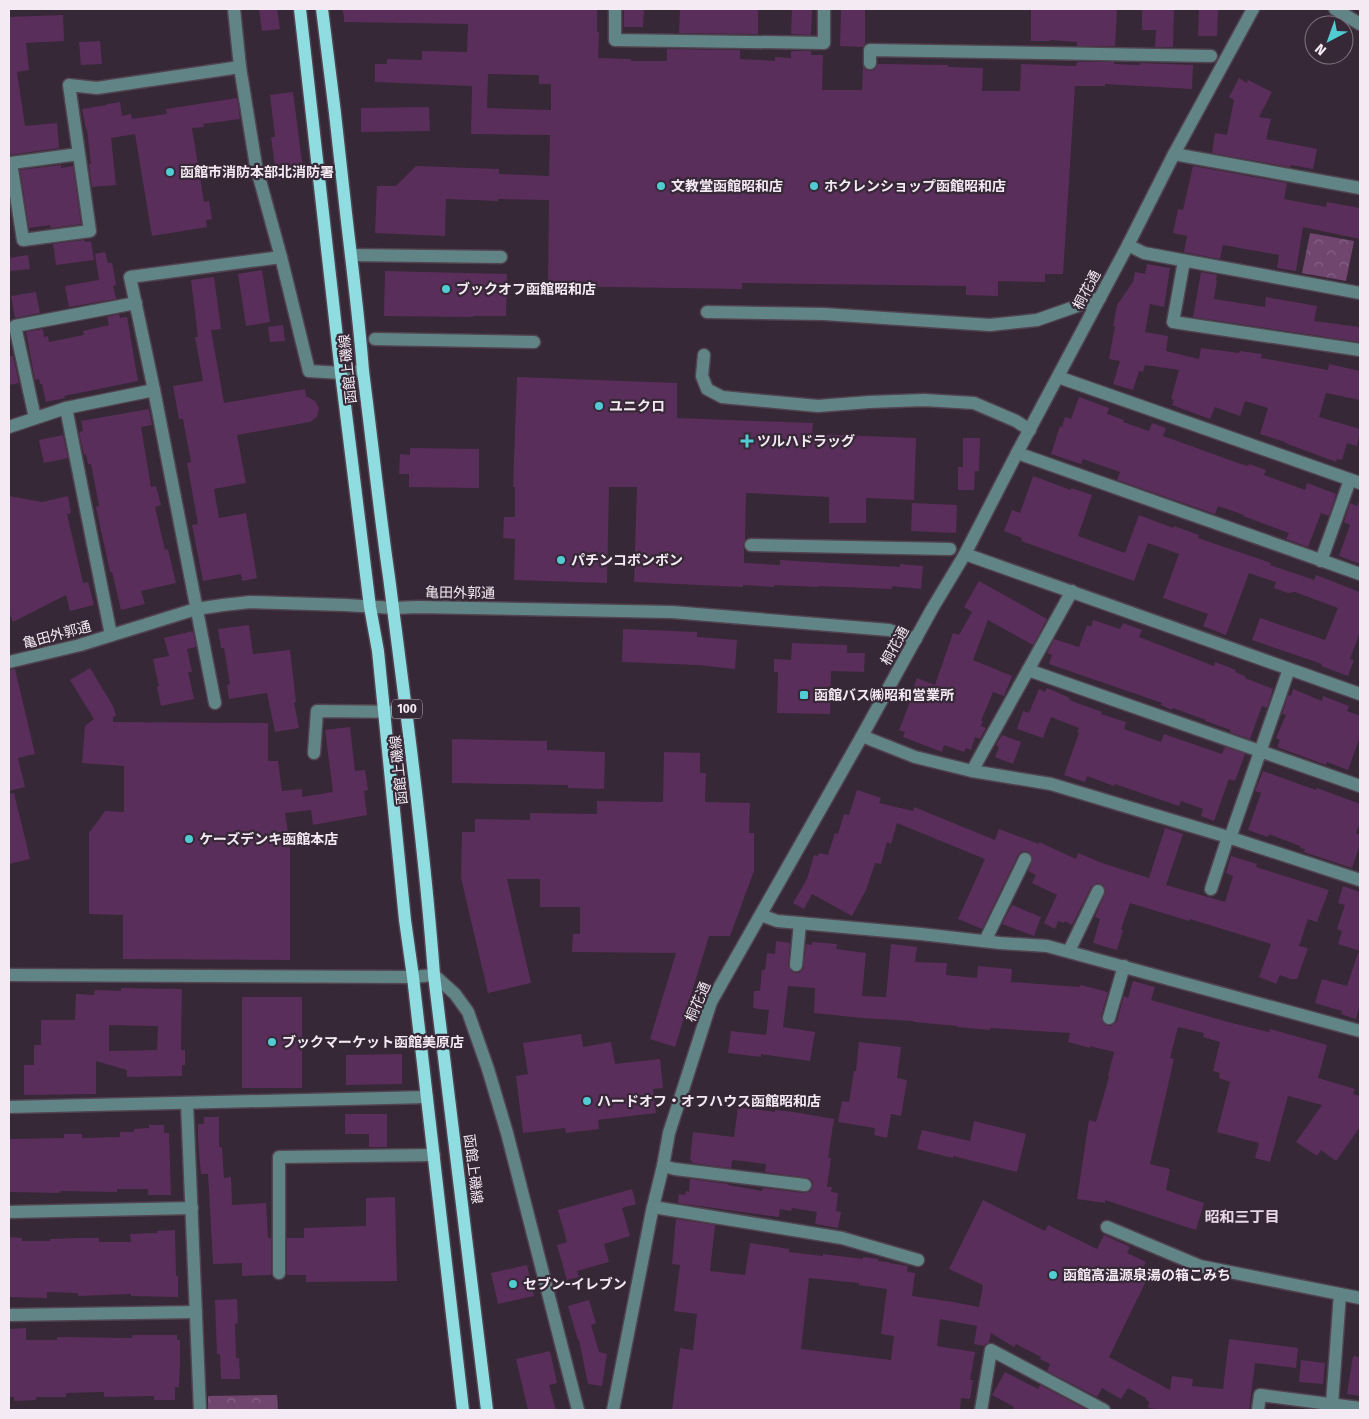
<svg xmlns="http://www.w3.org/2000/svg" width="1369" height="1419" viewBox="0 0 1369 1419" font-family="'Fira Sans','Noto Sans JP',sans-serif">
	<defs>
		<pattern id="park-crowns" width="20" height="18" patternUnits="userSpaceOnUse" patternTransform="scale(1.25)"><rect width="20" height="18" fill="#70466f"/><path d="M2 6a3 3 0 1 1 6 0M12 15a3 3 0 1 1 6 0" fill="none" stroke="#856184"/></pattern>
	</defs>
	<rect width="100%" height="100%" fill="#362836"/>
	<g fill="url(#park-crowns)">
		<polygon points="1310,233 1354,241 1346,281 1302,273"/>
		<polygon points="277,1395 278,1410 208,1410 208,1396"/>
	</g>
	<g fill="#5a2e5a" fill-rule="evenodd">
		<polygon points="259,9 277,9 280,29 262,31"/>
		<path d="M342 9H597V32H599L598 58 631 59V61H667V49L740 50V59L775 61V57L791 58V51H811V55H823L822 90H862L863 66 866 70 870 71 874 70 878 64 948 65V67L983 68 982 91H1020L1021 64 1076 66 1077 62H1114V64L1140 65V63L1193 65 1192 89 1105 84V86H1075L1063 274H1045V282L998 281V296L966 295V286L742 283V289L548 286 549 200 498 199V201L446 199 445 236 375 233 377 186H396L416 166 499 169V174L549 176 550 135 471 134 472 86 375 82V64H387V59L422 60V51L467 52 468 24 344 22V16ZM488 74 539 75V84H551V110L487 108Z"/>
		<polygon points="624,9 644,9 643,27 624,27"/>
		<polygon points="680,9 758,9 758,34 679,33"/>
		<polygon points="792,9 812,9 811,35 791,34"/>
		<polygon points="841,9 865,9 865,44 863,47 840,46"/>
		<polygon points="1031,9 1117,9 1115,46 1077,46 1077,42 1050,40 1050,41 1031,41"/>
		<polygon points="1142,9 1174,9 1173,47 1155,47 1156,30 1142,30"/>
		<polygon points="1199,9 1218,9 1217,36 1198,36"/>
		<polygon points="63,15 64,41 26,43 29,70 17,72 25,126 57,123 59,148 9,155 9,17"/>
		<polygon points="100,41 102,64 81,65 79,42"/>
		<polygon points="1239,78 1247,83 1248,80 1272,92 1259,117 1271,119 1266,139 1317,149 1313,169 1291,165 1290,167 1212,153 1215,133 1227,135 1234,100 1229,97"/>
		<polygon points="293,92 304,177 277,180 271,137 275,137 270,95"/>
		<polygon points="237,98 240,119 203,124 204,127 192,128 204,202 209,201 212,219 206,220 207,227 152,236 135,134 111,138 116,185 92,187 89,164 91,164 87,129 86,129 82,109 107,105 107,104 120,102 122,116 131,114 132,119 167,114 166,109"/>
		<polygon points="429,107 430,131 361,132 361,108"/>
		<polygon points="61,165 61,168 73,166 81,224 51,228 50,225 29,228 20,170"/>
		<polygon points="1193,166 1287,183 1284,199 1326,207 1327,202 1360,208 1360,239 1303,227 1296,271 1277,268 1279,255 1223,245 1220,259 1184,252 1187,236 1173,233 1178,209 1183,210"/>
		<polygon points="84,240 85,242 91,241 94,260 56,265 53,244"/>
		<polygon points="105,252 108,263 112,263 116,285 113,286 116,299 69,307 65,286 99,280 95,254"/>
		<polygon points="28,255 30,269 10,271 9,258"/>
		<polygon points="1147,264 1170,268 1164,307 1150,304 1145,332 1168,336 1166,351 1199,359 1201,348 1239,353 1240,351 1262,354 1261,358 1328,370 1329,364 1360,371 1360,400 1326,393 1319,417 1360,429 1357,446 1347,443 1342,460 1337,459 1336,462 1285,443 1285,442 1260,434 1268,408 1245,401 1240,416 1215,407 1210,419 1172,405 1174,400 1171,399 1179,370 1145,365 1143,372 1139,371 1133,390 1113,384 1120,361 1109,359 1115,326 1113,326 1117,305 1133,282 1135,272 1145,274"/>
		<polygon points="262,270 270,322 246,326 238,274"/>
		<polygon points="385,271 507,274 506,316 473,316 473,317 384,316"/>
		<polygon points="1201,272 1217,275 1216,280 1217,280 1214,299 1265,307 1266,297 1317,306 1314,321 1360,327 1360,342 1193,317"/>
		<polygon points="214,277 221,329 211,330 224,403 305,389 306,396 315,401 319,408 317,417 310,422 237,435 246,483 214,489 219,518 246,513 257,578 242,581 241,574 203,581 192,525 198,524 187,463 191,462 183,419 179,419 173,386 203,381 195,337 198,337 191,280"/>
		<polygon points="36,292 40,313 15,318 11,296"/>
		<polygon points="119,314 120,318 127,317 138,381 64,396 65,398 46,402 42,384 40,384 39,379 35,380 26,332 43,329 44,337 48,336 49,342 84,335 83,331 109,325 107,317"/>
		<polygon points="283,325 285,341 270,342 268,327"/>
		<polygon points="9,356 13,356 19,383 9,385"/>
		<polygon points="517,377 677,383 677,418 813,423 812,434 916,438 914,500 866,498 866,523 829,523 829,497 746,493 745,540 743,545 744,549 744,563 780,565 780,560 900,567 900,564 923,566 921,589 892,586 892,589 819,586 819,587 774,585 774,587 743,585 743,587 634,582 637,487 609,487 607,583 514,580 515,539 503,538 504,517 515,517 515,487 513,487"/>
		<polygon points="1079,397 1109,408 1107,414 1124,420 1123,422 1149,431 1152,423 1166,428 1163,436 1241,464 1248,466 1249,464 1266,470 1264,475 1305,490 1307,483 1336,494 1329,516 1321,513 1308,547 1286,539 1289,533 1243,516 1244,515 1218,506 1215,514 1117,480 1120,472 1083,459 1081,464 1051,454 1060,426 1062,427 1065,417 1071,419"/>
		<polygon points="149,409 152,425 141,427 151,487 156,486 161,505 155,507 165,550 168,549 176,583 141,591 145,604 121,610 112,572 110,572 96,507 99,506 91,464 88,464 86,454 84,455 79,432 83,431 81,421"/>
		<polygon points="63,435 68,458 44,463 39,440"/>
		<polygon points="963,438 980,438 979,471 975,471 974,490 958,490 958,467 963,467"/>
		<polygon points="410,448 479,449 479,488 409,487 409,474 399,474 400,454 410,455"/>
		<polygon points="1033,476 1071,490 1071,488 1092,495 1078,536 1125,553 1139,515 1173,528 1174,526 1199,535 1198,538 1271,563 1270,565 1314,580 1316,575 1360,592 1360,632 1350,659 1354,660 1348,676 1321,666 1322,664 1252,640 1260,618 1325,640 1338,608 1295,592 1288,593 1274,588 1276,582 1249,573 1226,635 1203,626 1208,614 1163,598 1179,554 1148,543 1134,581 1021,541 1022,538 1004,531 1012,510 1020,513"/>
		<polygon points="9,496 42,502 68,496 71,513 67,514 83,583 88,582 94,605 70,611 66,595 13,622 9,612"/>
		<polygon points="1359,501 1360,501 1360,564 1339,556 1350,525 1344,522 1350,503 1357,506"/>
		<polygon points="912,503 957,505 956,533 911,531"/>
		<polygon points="979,581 1047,619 1033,645 988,620 973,660 1012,676 1004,696 993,692 981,721 983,721 981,726 986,728 980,739 975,737 971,750 966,748 964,752 944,745 942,752 903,737 905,732 899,730 910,702 908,701 917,678 935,685 953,633 959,635 972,612 964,607"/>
		<polygon points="1093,620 1120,629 1123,623 1142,630 1139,637 1214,666 1215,662 1236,670 1235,672 1245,676 1245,678 1273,689 1267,708 1262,706 1250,739 1230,732 1231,730 1205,721 1206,720 1173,708 1172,710 1161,705 1162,703 1049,664 1052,655 1047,653 1054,639 1079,647 1087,625 1091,627"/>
		<polygon points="249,625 253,654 290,650 296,702 294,702 299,728 275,732 267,693 229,699 227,685 230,684 224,648 221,648 218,629"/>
		<polygon points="623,629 697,632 697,637 737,640 735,669 698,665 622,662"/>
		<polygon points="193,631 196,647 187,649 192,672 188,672 194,699 161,706 157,687 159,686 153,659 169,656 164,638"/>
		<polygon points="792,643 847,645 847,653 865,653 864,672 831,671 830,714 777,713 778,672 774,672 774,659 791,660"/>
		<polygon points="90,668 113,706 116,716 113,717 113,722 268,723 268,761 278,761 282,791 302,789 302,797 333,792 325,730 350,727 355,771 365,770 368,790 364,791 367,815 313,825 311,810 285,813 290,845 290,960 123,959 123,915 89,914 89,833 105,811 124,812 124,766 82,763 85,726 94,719 70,680"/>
		<polygon points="15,669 35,754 18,758 25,787 9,791 9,670"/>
		<polygon points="1047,688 1070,698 1069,700 1102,712 1101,714 1126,722 1124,729 1161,742 1164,734 1222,754 1225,747 1245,754 1235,781 1229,779 1214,821 1201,816 1203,809 1181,801 1179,806 1115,784 1114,786 1087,776 1085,782 1064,775 1079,733 1077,732 1079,728 1051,717 1043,738 1017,729 1023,711 1029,713 1039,689 1045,692"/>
		<polygon points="1293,689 1322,701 1323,696 1349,706 1347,711 1360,716 1360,737 1348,770 1327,762 1326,765 1277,747 1280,740 1276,738 1286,715 1282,714 1288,695 1291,696"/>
		<polygon points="1002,735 1021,742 1013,764 995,757 999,747 996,745"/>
		<polygon points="452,739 547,741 547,750 605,752 604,789 568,788 568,785 452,783"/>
		<polygon points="664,752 700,753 700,773 706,773 705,802 750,803 749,833 754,833 754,871 730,936 709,936 675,1047 650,1039 676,953 572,952 573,934 580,934 580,907 540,907 540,879 507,879 531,983 488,993 461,878 462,832 475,832 475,819 530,820 530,813 597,814 597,801 663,802"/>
		<polygon points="1263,771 1316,790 1317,788 1360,804 1360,823 1356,833 1360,835 1360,844 1352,868 1304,852 1305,849 1300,848 1300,846 1269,834 1268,837 1248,830 1261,793 1255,791"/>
		<polygon points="857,790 881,798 879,803 913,811 914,807 995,840 999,829 1039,844 1039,842 1076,859 1078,853 1102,863 1149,878 1165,828 1183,834 1166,885 1225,902 1233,876 1226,873 1231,856 1257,864 1256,867 1329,890 1317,922 1308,919 1299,946 1308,948 1297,979 1291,979 1280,975 1276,984 1259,977 1271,944 1190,919 1189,921 1130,903 1121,929 1123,930 1117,950 1093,943 1100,919 1095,917 1106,891 1104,886 1101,884 1097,883 1091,887 1072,925 1065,921 1064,923 1058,921 1055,929 1044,923 1057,895 1032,883 1036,875 1028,871 1033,858 1029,852 1025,851 1021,852 1018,855 982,929 958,919 985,859 897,823 891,844 887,842 881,864 875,863 866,890 852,916 812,894 804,909 793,903 807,879 814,855 818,856 819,853 828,855 835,833 838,834 844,814 849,815"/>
		<polygon points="14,793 30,859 9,864 9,794"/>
		<polygon points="1343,886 1360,892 1360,951 1338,944 1342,931 1337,929 1345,905 1338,903"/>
		<polygon points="1012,905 1041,917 1034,936 1002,924"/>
		<polygon points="776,941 790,943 788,965 791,971 795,973 799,973 803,969 806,944 812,945 812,942 837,944 836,949 866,953 862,996 886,997 891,944 917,947 915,962 947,963 946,975 977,978 978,966 1012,969 1011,982 1080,987 1081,985 1108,992 1101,1016 1103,1023 1107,1026 1111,1026 1117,1021 1124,996 1128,998 1133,981 1155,987 1151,1000 1228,1022 1269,1032 1270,1029 1327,1045 1318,1078 1355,1089 1353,1094 1360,1096 1360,1127 1336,1161 1321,1150 1317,1156 1296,1142 1322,1105 1288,1096 1270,1162 1255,1158 1259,1143 1217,1132 1230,1082 1219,1078 1220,1073 1213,1071 1220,1042 1203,1037 1204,1033 1178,1027 1170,1058 1174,1059 1150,1164 1170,1169 1166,1190 1204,1203 1196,1230 1105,1200 1105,1203 1077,1199 1089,1120 1096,1122 1109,1077 1108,1076 1114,1052 1090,1046 1090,1048 1068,1042 1070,1033 990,1028 990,1030 957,1027 957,1026 914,1022 914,1021 862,1018 814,1013 815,988 788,986 783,1027 815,1032 810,1061 761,1054 761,1057 728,1053 731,1031 766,1035 769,1010 753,1008 754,991 760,991 762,970 765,970 767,953 775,954"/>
		<polygon points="1358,953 1360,953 1360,1003 1356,1019 1341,1014 1342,1011 1315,1003 1322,979 1347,986"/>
		<path d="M121 988 182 989 181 1050H185V1065H182V1076L127 1077V1070L96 1061V1094L24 1095V1065H34V1045H41V1020H75L76 994 94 995 95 990 121 991ZM109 1025 158 1026 157 1050 109 1051Z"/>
		<rect x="242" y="997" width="60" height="91"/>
		<polygon points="581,1034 583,1047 611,1042 615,1064 660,1059 663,1088 653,1089 656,1113 598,1120 599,1129 566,1133 565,1128 523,1133 516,1076 528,1074 523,1043"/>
		<polygon points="859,1042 901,1047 897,1078 907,1080 901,1116 891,1114 887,1138 874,1135 875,1128 838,1122 842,1101 849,1102 854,1071 856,1071"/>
		<polygon points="402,1054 402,1084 346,1085 346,1055"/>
		<polygon points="738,1107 775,1112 775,1110 794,1112 834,1119 828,1158 831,1158 827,1187 832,1187 831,1192 838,1193 836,1211 841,1212 838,1228 815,1224 817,1212 792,1208 791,1211 780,1209 779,1217 678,1203 679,1194 685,1195 686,1191 689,1192 690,1179 728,1184 728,1185 762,1191 763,1188 804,1193 809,1192 812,1189 813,1182 809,1178 765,1172 766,1164 734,1160 732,1161 731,1168 692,1163 692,1161 690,1160 693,1132 734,1137"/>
		<polygon points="345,1114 387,1114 387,1147 369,1147 369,1134 345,1134"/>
		<polygon points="204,1117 219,1117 219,1147 222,1147 224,1178 231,1177 232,1205 266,1203 268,1238 271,1238 271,1275 242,1276 242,1263 213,1264 208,1174 201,1174 198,1141 198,1124 204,1124"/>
		<polygon points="974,1121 1026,1134 1017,1172 953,1156 953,1158 917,1149 922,1130 970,1141"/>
		<polygon points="149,1125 164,1125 164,1133 169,1133 171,1195 148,1195 148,1189 117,1189 117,1192 60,1191 60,1193 10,1192 9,1139 64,1138 64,1134 82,1134 82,1138 120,1137 120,1132 134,1132 134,1129 149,1128"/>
		<polygon points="632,1189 636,1204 622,1208 630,1236 604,1244 609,1262 577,1271 579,1277 567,1280 557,1245 567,1242 558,1210"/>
		<polygon points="395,1197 397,1281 306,1282 306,1275 287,1275 287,1238 304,1238 304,1228 366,1226 366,1198"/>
		<path d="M983 1200 1045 1231 1048 1225 1097 1249 1104 1235 1130 1247 1127 1253 1146 1262 1140 1273 1148 1277 1109 1357 1170 1390 1172 1376 1193 1379 1192 1386 1223 1389 1229 1339 1298 1348 1296 1368 1255 1363 1249 1410H1164L1148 1408 1149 1401 1146 1400V1398L1128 1388 1121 1399 1102 1388 1097 1397 1047 1371 1050 1364 1040 1359 1041 1357 1016 1344 1014 1347 991 1333 989 1342 984 1346 974 1344 977 1326 940 1319 937 1346 975 1352 970 1380H973L970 1399 961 1398 960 1410H672L680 1348 693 1350 697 1314 674 1311 680 1265 672 1264 676 1219 715 1225 710 1271 745 1275 750 1243 789 1249V1252L823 1256V1254L863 1259V1257L878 1259V1261L889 1262V1263L908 1266 907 1272 915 1273 912 1296 953 1302 979 1307 983 1285 949 1269ZM809 1278 859 1283V1285L887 1289 881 1334 894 1336 891 1360 801 1349Z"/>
		<polygon points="175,1230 176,1276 178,1276 178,1297 131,1296 131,1294 78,1296 78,1293 47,1292 47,1298 9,1297 9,1237 22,1238 22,1241 50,1241 50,1239 77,1238 99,1238 99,1242 131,1242 130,1234 157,1233 157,1231"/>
		<polygon points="527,1265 534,1296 498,1304 491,1273"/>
		<polygon points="237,1299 238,1323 235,1324 236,1358 239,1358 240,1379 221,1379 220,1354 217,1354 215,1300"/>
		<polygon points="589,1300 596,1323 591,1325 599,1352 607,1354 602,1386 588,1384 579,1340 578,1340 568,1306"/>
		<polygon points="26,1328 26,1340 57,1340 57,1337 132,1338 132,1335 177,1335 177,1340 180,1340 180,1363 179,1387 175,1387 175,1400 154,1400 154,1396 104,1397 104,1392 66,1393 66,1397 36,1397 36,1400 14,1401 14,1397 9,1397 9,1329"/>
		<polygon points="550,1351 557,1383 549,1385 556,1410 528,1410 516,1359"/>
		<polygon points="1353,1356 1360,1357 1360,1396 1347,1394"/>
		<polygon points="1301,1360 1325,1363 1323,1384 1299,1382"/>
		<polygon points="1005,1372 1038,1389 1040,1385 1087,1410 1012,1410 1014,1407 992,1395"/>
	</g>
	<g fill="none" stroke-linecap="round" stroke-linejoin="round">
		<g stroke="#514350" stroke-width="15">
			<g id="minor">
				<polyline points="234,9 240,67 256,166 281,257 309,371 341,373 363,371"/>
				<polyline points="615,9 615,40 824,43 824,9"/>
				<polyline points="1335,9 1360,24"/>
				<polyline points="870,63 870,50 1211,56"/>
				<polyline points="79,154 90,231 23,240 11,163 79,154 69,85 97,88 240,67"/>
				<polyline points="1174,154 1360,188"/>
				<polyline points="1128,245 1144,253 1360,293"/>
				<polyline points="351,255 501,257"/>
				<polyline points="1184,261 1173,322 1360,350"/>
				<polyline points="707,312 824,314 990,325 1037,320 1100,298"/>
				<polyline points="375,339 534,342"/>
				<polyline points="704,355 702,376 707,389 722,397 818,406 869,402 924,400 974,403 1016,421 1030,430"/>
				<polyline points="1058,377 1360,483"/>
				<polyline points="66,408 111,635"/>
				<polyline points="35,418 15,326 136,303"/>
				<polyline points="9,427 66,408 154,390"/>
				<polyline points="1017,453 1360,574"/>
				<polyline points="751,545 950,549"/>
				<polyline points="965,554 1360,694"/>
				<polyline points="1321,561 1350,480"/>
				<polyline points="9,662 80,645 196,609 223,605 250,602 345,605 394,608 418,607 672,612 889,630 916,639"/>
				<polyline points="1028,670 1360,786"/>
				<polyline points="215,703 154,390 130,277 281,257"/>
				<polyline points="862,736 915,757 972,771 1051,784 1228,837 1360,880"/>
				<polyline points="314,753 317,711 407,712"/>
				<polyline points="972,771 1072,591"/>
				<polyline points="1230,838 1289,669"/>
				<polyline points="1211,889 1228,837"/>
				<polyline points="761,915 777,921 800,923 921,934 1000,943 1047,946 1360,1031"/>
				<polyline points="985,941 1025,859"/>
				<polyline points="1069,951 1098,891"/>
				<polyline points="796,965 800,923"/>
				<polyline points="9,975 413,977 434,975 455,994 468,1012 488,1069 507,1133 578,1410"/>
				<polyline points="1109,1018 1124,966"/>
				<polyline points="187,1104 200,1410"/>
				<polyline points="9,1107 427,1097"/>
				<polyline points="663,1166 675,1169 805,1185"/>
				<polyline points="653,1207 842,1238 918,1260"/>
				<polyline points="9,1212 192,1208"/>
				<polyline points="1107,1227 1200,1266 1360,1298"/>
				<polyline points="279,1273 279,1157 434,1155"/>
				<polyline points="9,1315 196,1312"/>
				<polyline points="1332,1404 1340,1294"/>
				<polyline points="613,1410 652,1211 663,1166 669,1133 711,1002 862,736 932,609 965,554 1017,453 1128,245 1174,154 1253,9"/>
				<polyline points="981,1410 991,1350 1104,1410"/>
				<polyline points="1258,1410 1260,1395 1360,1408"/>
			</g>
		</g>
		<g stroke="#514350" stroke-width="15">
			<g id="major">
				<polyline points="300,9 341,373 370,607 378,651 405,920 413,977 463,1410"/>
				<path d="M322 9C331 77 339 145 346 213 352 266 359 318 363 371 372 440 379 509 389 577 406 710 424 842 434 975L487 1410"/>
			</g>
		</g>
		<use href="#minor" stroke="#618587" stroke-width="12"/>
		<use href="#major" stroke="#8fdde1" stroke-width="12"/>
	</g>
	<g fill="#51ccd2" stroke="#362836" stroke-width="2">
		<circle cx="170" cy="172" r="5"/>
		<circle cx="661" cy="186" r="5"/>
		<circle cx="814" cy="186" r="5"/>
		<circle cx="446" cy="289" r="5"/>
		<circle cx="599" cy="406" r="5"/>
		<path d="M744.5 433.5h5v5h5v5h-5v5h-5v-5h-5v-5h5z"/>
		<circle cx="561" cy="560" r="5"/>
		<rect x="799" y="690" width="10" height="10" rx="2.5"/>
		<circle cx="189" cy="839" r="5"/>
		<circle cx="272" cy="1042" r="5"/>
		<circle cx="587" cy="1101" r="5"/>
		<circle cx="1053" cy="1275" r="5"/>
		<circle cx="513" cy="1284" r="5"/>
	</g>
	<g text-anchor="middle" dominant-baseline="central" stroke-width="4.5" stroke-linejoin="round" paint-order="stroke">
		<rect fill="#362836" stroke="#bbb0ba" stroke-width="1" x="392" y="699.5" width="30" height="19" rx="4"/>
		<g font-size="12" font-weight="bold" fill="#f4eaf3">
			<text x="407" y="709">100</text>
		</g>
		<g font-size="14" font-weight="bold" fill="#f4eaf3" stroke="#362836" text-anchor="start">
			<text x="180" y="172">函館市消防本部北消防署</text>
			<text x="671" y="186">文教堂函館昭和店</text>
			<text x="824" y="186">ホクレンショップ函館昭和店</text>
			<text x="456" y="289">ブックオフ函館昭和店</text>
			<text x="609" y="406">ユニクロ</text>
			<text x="757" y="441">ツルハドラッグ</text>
			<text x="571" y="560">パチンコボンボン</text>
			<text x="814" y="695">函館バス㈱昭和営業所</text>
			<text x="199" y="839">ケーズデンキ函館本店</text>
			<text x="282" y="1042">ブックマーケット函館美原店</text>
			<text x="597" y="1101">ハードオフ・オフハウス函館昭和店</text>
			<text x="1063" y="1275">函館高温源泉湯の箱こみち</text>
			<text x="523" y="1284">セブン-イレブン</text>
		</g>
		<g font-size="14" fill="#f4eaf3" stroke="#362836">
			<text transform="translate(1087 290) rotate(-62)">桐花通</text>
			<text transform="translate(348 369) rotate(-96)">函館上磯線</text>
			<text transform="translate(460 593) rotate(1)">亀田外郭通</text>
			<text transform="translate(57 635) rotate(-15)">亀田外郭通</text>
			<text transform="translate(895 646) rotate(-61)">桐花通</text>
			<text transform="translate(399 770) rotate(-96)">函館上磯線</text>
			<text transform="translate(698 1002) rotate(-67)">桐花通</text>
			<text transform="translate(473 1169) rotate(83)">函館上磯線</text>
		</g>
		<g font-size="15" font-weight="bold" fill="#e7d5e6" stroke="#362836">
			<text x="1242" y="1217">昭和三丁目</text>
		</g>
	</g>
	<rect width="1369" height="1419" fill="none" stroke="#f4eaf3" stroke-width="20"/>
	<g transform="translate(1329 40) rotate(221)"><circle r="24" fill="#362836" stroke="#827682"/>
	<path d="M0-4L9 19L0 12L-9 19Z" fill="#51ccd2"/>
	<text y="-8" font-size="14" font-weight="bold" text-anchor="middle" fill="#f4eaf3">N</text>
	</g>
</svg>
